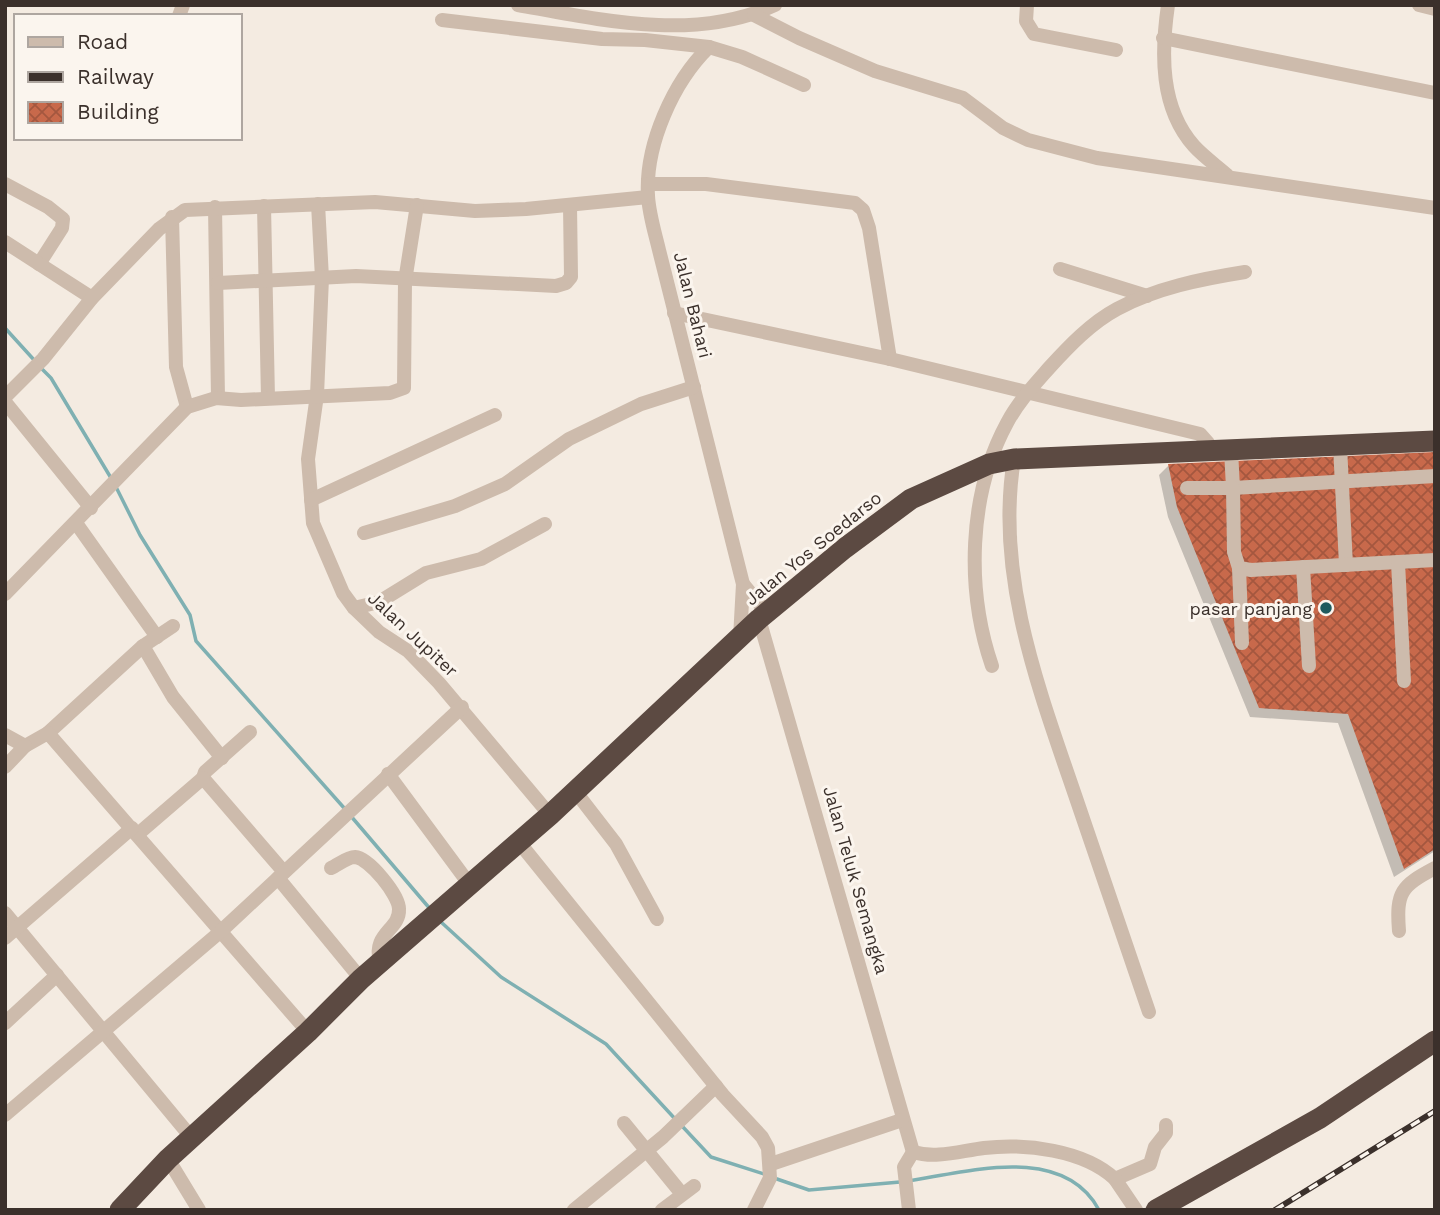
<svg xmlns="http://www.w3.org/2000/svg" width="1440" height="1215" viewBox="0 0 1440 1215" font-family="'Work Sans',sans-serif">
	<defs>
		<pattern id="building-cross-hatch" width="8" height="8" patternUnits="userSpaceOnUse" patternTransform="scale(1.75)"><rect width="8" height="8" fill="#c8694b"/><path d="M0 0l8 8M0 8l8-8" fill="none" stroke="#a4573f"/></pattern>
	</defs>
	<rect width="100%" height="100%" fill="#f4ebe1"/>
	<polygon fill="#0003" points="1435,454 1435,851 1394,877 1338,723 1250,717 1168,517 1159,475 1169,465"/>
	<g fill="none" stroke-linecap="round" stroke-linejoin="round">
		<g stroke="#7fb0b2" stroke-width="3.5">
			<polyline points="5,328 35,361"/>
			<polyline points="40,367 51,378 111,478"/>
			<polyline points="115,485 140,535 190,615 196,641 345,809"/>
			<polyline points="350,815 431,910"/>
			<polyline points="441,922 501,977 606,1044 677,1121"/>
			<polyline points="682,1126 711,1157 767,1175"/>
			<polyline points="774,1178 809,1190 900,1182"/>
			<path d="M908 1181C967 1172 1063 1143 1099 1210"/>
		</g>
	</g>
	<polygon fill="url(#building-cross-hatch)" points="1435,452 1435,849 1404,869 1348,714 1259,708 1177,507 1168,464"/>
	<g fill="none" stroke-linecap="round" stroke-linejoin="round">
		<g stroke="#cdbbac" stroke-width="14">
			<path d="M518 5C601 20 695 42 775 5"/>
			<polyline points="1027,5 1026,21 1034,34 1116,50"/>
			<path d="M1168 5C1161 53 1160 108 1194 146 1204 157 1217 166 1227 175"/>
			<polyline points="1419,5 1435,9"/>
			<polyline points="754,15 799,38 875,71 963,98 1003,128 1028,140 1097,158 1435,208"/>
			<polyline points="179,16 183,5"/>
			<polyline points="442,20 602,39 645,40 709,47 742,57 804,85"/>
			<polyline points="1163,38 1435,93"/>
			<path d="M709 47C673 82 645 145 648 196 649 214 655 233 659 250L743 584 740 638"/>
			<polyline points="5,184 48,207 63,219 62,228 39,264"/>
			<polyline points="648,184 706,184 855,203 863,210 869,228 890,359"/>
			<polyline points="318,204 322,278 317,395 308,459 313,523 343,593 354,608 379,632 408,651 439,683 550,815"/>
			<polyline points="264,206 268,398"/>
			<polyline points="215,207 218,398"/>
			<polyline points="172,217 176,367 187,407"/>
			<polyline points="5,242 92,298"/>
			<polyline points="1060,269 1147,296"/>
			<polyline points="218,283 356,276 556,286 566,283 571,277 570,205"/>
			<polyline points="674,313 890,359 1200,434 1208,443 1207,450"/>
			<polyline points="5,397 43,359 92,298 159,229 185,210 375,202 475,211 526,209 648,197"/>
			<polyline points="5,402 91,508"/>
			<polyline points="1340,446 1346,565"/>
			<polyline points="1231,450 1233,488 1435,476"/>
			<path d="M1014 459C995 574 1038 687 1075 795 1100 867 1124 940 1149 1012"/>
			<polyline points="1187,488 1233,488 1234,552 1239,568 1251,570 1435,560"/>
			<polyline points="311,500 495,415"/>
			<polyline points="76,523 157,637"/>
			<polyline points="364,533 455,506 505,484 569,439 641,404 694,387"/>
			<polyline points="1398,562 1404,681"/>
			<polyline points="1303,567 1309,666"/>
			<polyline points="1239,568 1242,643"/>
			<polyline points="743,584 767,613"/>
			<polyline points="5,594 187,407 216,398 241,400 390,393 404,388 405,281 417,205"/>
			<polyline points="354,608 379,602 426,573 481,559 545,524"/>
			<polyline points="759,619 913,1152"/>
			<polyline points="143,646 173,697 222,758"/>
			<path d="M992 666C966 590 968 495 1007 423 1018 402 1034 385 1049 368 1069 346 1091 323 1117 309 1156 288 1201 279 1245 272"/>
			<polyline points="250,732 205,772 203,778 284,872"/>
			<polyline points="48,733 143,646 173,626"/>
			<polyline points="5,735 25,746 48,733 308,1032"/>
			<polyline points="5,767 25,746"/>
			<polyline points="388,774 470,885"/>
			<polyline points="575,791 616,844 657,919"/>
			<polyline points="138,834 203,778"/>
			<polyline points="518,841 723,1095 762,1137 768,1148 770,1178 754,1210"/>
			<path d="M331 868C338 865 347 857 355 857 369 858 399 895 399 909 400 930 372 933 380 962"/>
			<polyline points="278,878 361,979"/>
			<polyline points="5,913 191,1137"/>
			<path d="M1399 931C1396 892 1401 886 1435 868"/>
			<polyline points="5,938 132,828"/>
			<polyline points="5,1023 57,975"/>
			<polyline points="5,1115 220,932 462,707"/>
			<polyline points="624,1123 682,1194"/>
			<path d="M913 1152C936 1159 960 1151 984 1148 1025 1143 1084 1150 1115 1179L1150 1164 1155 1147 1166 1133V1125"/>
			<polyline points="168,1159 199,1210"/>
			<polyline points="771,1164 902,1120"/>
			<polyline points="1115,1179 1136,1210"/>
			<polyline points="574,1210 663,1137 716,1086"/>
			<polyline points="662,1210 694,1186"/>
			<polyline points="909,1210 904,1167 913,1152"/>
		</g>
		<g stroke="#5c4a42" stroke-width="21">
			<polyline points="120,1210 168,1159 308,1032 361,979 550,815 759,619 845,548 911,499 989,464 1014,459 1435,441"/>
			<polyline points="1156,1210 1320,1118 1435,1041"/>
		</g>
		<g stroke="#3b302b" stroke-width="6">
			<polyline id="rail" points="1275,1210 1435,1111"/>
		</g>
		<use href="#rail" stroke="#fbf5ee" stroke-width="3.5" stroke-dasharray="10" stroke-linecap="butt"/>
	</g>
	<circle fill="#1f5a5e" stroke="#fbf5ee" stroke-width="2.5" cx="1326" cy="608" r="7"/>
	<g text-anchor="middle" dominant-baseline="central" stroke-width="6" stroke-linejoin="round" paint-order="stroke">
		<g font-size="18" fill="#3b302b" stroke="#fbf5ee">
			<text transform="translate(693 305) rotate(76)">Jalan Bahari</text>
			<text transform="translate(813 548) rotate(-39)">Jalan Yos Soedarso</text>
			<text transform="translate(413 634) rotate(43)">Jalan Jupiter</text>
			<text transform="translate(856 880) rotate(74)">Jalan Teluk Semangka</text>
		</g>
		<g font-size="18" fill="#3b302b" stroke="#fbf5ee" text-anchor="end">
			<text x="1312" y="608">pasar panjang</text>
		</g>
	</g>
	<rect width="1440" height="1215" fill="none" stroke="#3b302b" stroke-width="14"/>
	<rect x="14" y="14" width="228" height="126" fill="#fbf5ee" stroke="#aea6a0" stroke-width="2"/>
	<rect x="28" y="37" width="35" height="10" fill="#cdbbac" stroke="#aea6a0" stroke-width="2"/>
	<text x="77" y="49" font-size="21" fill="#3b302b">Road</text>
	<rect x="28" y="72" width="35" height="10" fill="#3b302b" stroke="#aea6a0" stroke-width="2"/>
	<text x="77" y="84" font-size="21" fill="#3b302b">Railway</text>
	<rect x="28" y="102" width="35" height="21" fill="url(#building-cross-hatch)" stroke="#aea6a0" stroke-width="2"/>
	<text x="77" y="119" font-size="21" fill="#3b302b">Building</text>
</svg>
